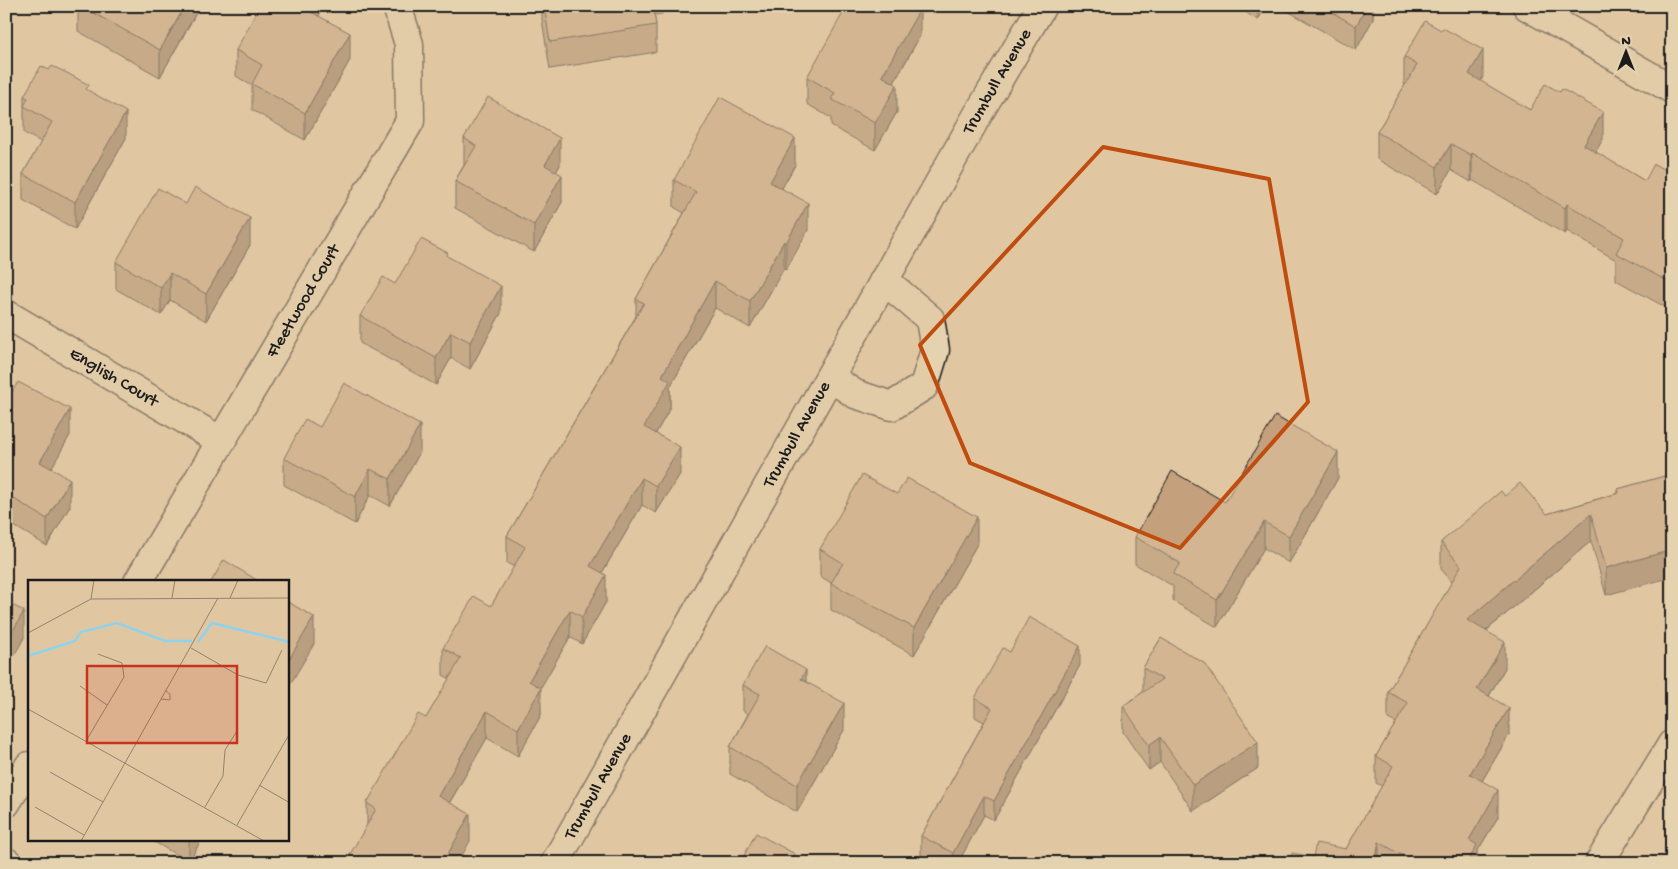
<svg xmlns="http://www.w3.org/2000/svg" width="1678" height="869" viewBox="0 0 1678 869" font-family="'Gochi Hand',sans-serif">
	<rect width="100%" height="100%" fill="#e0c7a2"/>
	<filter id="ink" filterUnits="userSpaceOnUse"><feTurbulence type="fractalNoise" baseFrequency=".02" numOctaves="2"/><feDisplacementMap in="SourceGraphic" scale="10" xChannelSelector="R" yChannelSelector="G"/><feConvolveMatrix kernelMatrix="1 2 1 2 8 2 1 2 1" color-interpolation-filters="sRGB"/></filter>
	<g filter="url(#ink)">
		<g fill="none" stroke-linecap="round" stroke-linejoin="round">
			<g stroke="#1c1c1c" stroke-width="31">
				<g id="minor">
					<polyline points="1527,6 1672,89"/>
					<path id="s1" d="M6 314 221 441"/>
					<polyline points="830,377 855,394 892,406 924,386 935,350 930,319 884,280"/>
					<path id="s2" d="M138 582 410 121 409 44 397 6"/>
					<polyline points="6,803 29,766"/>
					<polyline points="6,862 8,863"/>
					<path id="s3" d="M555 863 977 116 1042 6"/>
					<polyline points="1599,863 1672,744"/>
				</g>
			</g>
			<use href="#minor" stroke="#e5d2af" stroke-width="28"/>
		</g>
		<g fill="#a98a6c" stroke="#1c1c1c">
			<polygon points="78,6 200,6 160,77 78,31"/>
			<polygon points="319,6 319,17 350,60 305,140 252,110 252,86 236,76 236,50"/>
			<polygon points="542,6 662,6 662,14 654,15 656,25 656,52 550,69 542,20"/>
			<polygon points="1235,6 1266,6 1258,20"/>
			<polygon points="1279,6 1373,6 1373,19 1356,50"/>
			<polygon points="920,36 894,83 897,112 875,150 831,126 831,118 807,104 807,77"/>
			<polygon points="1404,57 1483,77 1480,81 1530,110 1603,139 1595,152 1645,181 1672,174 1672,300 1667,308 1616,280 1616,260 1567,231 1565,234 1472,180 1471,182 1451,170 1437,194 1377,159 1377,132 1405,85 1404,84"/>
			<polygon points="89,91 126,138 75,229 23,200 23,174 41,142 24,133 24,96"/>
			<polygon points="464,138 560,165 556,172 562,202 534,252 455,208 455,181 464,165"/>
			<polygon points="795,165 782,188 808,230 786,270 784,268 750,328 715,308 670,387 670,408 656,433 680,474 656,513 642,505 602,573 606,602 582,644 570,637 540,688 541,715 518,756 487,738 450,802 470,841 367,825 367,803 426,718 450,679 443,675 443,648 491,606 514,567 507,563 507,536 636,316 636,299 684,213 674,207 674,180"/>
			<polygon points="250,245 206,321 170,300 161,315 116,289 116,262"/>
			<polygon points="448,257 501,313 470,369 451,358 436,385 360,343 360,316 395,284"/>
			<polygon points="6,402 70,435 51,468 70,506 47,546 6,521"/>
			<polygon points="320,427 420,452 390,506 370,495 355,524 284,485 284,458"/>
			<polygon points="1672,474 1606,595 1591,541 1486,631 1505,668 1489,696 1509,735 1482,781 1498,817 1477,852 1477,863 1290,863 1346,849 1382,786 1376,783 1376,756 1396,723 1388,719 1388,692 1452,582 1441,569 1441,542 1505,496 1547,514 1618,493 1618,489"/>
			<polygon points="1338,478 1289,563 1264,548 1217,627 1173,601 1173,586 1135,564 1135,537 1225,502"/>
			<polygon points="897,494 977,544 914,655 831,610 831,583 820,576 820,549"/>
			<polygon points="1161,638 1258,768 1193,811 1160,762 1149,770 1123,732 1123,706 1143,692 1143,668"/>
			<polygon points="1010,652 1080,665 994,820 984,815 958,863 936,863 921,855 921,836 984,722 975,717 975,698"/>
			<polygon points="806,682 844,730 797,812 730,774 730,747 748,714 743,711 743,685"/>
			<polygon points="151,840 201,840 189,862"/>
		</g>
		<g fill="#8a7058" stroke="#1c1c1c">
			<polygon points="185,6 200,6 160,77 160,50"/>
			<polygon points="314,6 319,6 319,25 311,12"/>
			<polygon points="1258,6 1266,6 1258,20"/>
			<polygon points="1367,6 1373,6 1373,19 1356,50 1356,26"/>
			<polygon points="920,9 920,36 882,103 882,76"/>
			<polygon points="350,33 350,60 305,140 305,113"/>
			<polygon points="1483,50 1483,77 1469,101 1469,74"/>
			<polygon points="897,85 897,112 875,150 875,123"/>
			<polygon points="126,112 126,138 75,229 75,202"/>
			<polygon points="1603,112 1603,139 1584,172 1584,145"/>
			<polygon points="560,138 560,165 545,192 545,165"/>
			<polygon points="795,138 795,165 770,209 770,182"/>
			<polygon points="1451,144 1451,170 1437,194 1437,167"/>
			<polygon points="1472,153 1472,180 1471,182 1471,155"/>
			<polygon points="562,175 562,202 534,252 534,225"/>
			<polygon points="808,203 808,230 786,270 786,243"/>
			<polygon points="1567,204 1567,231 1565,234 1565,208"/>
			<polygon points="250,218 250,245 206,321 206,294"/>
			<polygon points="784,241 784,268 750,328 750,301"/>
			<polygon points="170,273 170,300 161,315 161,288"/>
			<polygon points="1672,273 1672,300 1667,308 1667,281"/>
			<polygon points="715,281 715,308 670,387 670,408 644,454 644,427 662,376"/>
			<polygon points="501,286 501,313 470,369 470,342"/>
			<polygon points="451,332 451,358 436,385 436,358"/>
			<polygon points="70,409 70,435 40,489 40,462"/>
			<polygon points="420,425 420,452 390,506 390,479"/>
			<polygon points="680,447 680,474 656,513 656,486"/>
			<polygon points="1338,452 1338,478 1289,563 1289,536"/>
			<polygon points="370,469 370,495 355,524 355,497"/>
			<polygon points="642,478 642,505 590,593 590,566"/>
			<polygon points="70,479 70,506 47,546 47,519"/>
			<polygon points="1591,514 1591,541 1467,647 1467,620"/>
			<polygon points="977,517 977,544 914,655 914,628"/>
			<polygon points="1264,522 1264,548 1217,627 1217,600"/>
			<polygon points="1672,550 1672,577 1606,595 1606,568"/>
			<polygon points="606,575 606,602 582,644 582,617"/>
			<polygon points="570,610 570,637 529,708 529,681"/>
			<polygon points="24,611 24,638 6,670 6,643"/>
			<polygon points="314,617 314,644 288,688 288,661"/>
			<polygon points="1505,642 1505,668 1477,716 1477,689"/>
			<polygon points="1080,646 1080,665 994,820 994,801"/>
			<polygon points="806,670 806,696 801,679"/>
			<polygon points="541,688 541,715 518,756 518,729"/>
			<polygon points="844,703 844,730 797,812 797,785"/>
			<polygon points="1509,708 1509,735 1470,801 1470,774"/>
			<polygon points="487,711 487,738 438,822 438,796"/>
			<polygon points="1160,737 1160,762 1149,770 1149,745"/>
			<polygon points="1258,742 1258,768 1193,811 1193,785"/>
			<polygon points="1498,790 1498,817 1477,852 1477,863 1467,863 1469,840"/>
			<polygon points="984,796 984,815 958,863 953,863 953,853"/>
			<polygon points="470,814 470,841 458,863 443,863"/>
			<polygon points="189,840 201,840 189,862"/>
			<polygon points="1379,842 1379,863 1375,863"/>
			<polygon points="795,854 795,863 790,863"/>
		</g>
		<g fill="#c5a07d" stroke="#1c1c1c">
			<polygon points="81,6 185,6 160,50"/>
			<polygon points="260,6 314,6 311,12 350,33 305,113 252,84 262,65 236,50"/>
			<polygon points="544,6 653,6 656,25 550,42"/>
			<polygon points="847,6 915,6 920,9 882,76 897,85 875,123 831,99 835,93 807,77"/>
			<polygon points="1321,6 1367,6 1356,26"/>
			<polygon points="1425,21 1441,30 1443,28 1483,50 1469,74 1530,110 1545,84 1560,92 1562,89 1603,112 1584,145 1645,181 1654,164 1672,174 1672,273 1667,281 1616,253 1624,238 1567,204 1565,208 1472,153 1471,155 1451,144 1437,167 1377,132 1417,65 1404,57"/>
			<polygon points="41,66 49,70 52,66 67,73 89,85 86,89 126,112 75,202 23,174 52,122 24,106 28,98 24,96"/>
			<polygon points="488,97 560,138 545,165 562,175 534,225 455,181 476,146 464,138"/>
			<polygon points="720,97 795,138 770,182 808,203 786,243 784,241 750,301 715,281 662,376 670,381 644,427 680,447 656,486 642,478 590,566 606,575 582,617 570,610 529,681 541,688 518,729 487,711 438,796 470,814 443,863 345,863 376,809 367,803 418,714 426,718 461,658 443,648 474,596 491,606 525,547 507,536 644,303 636,299 696,192 674,180"/>
			<polygon points="195,187 250,218 206,294 170,273 161,288 116,262 158,188 186,204"/>
			<polygon points="421,239 448,253 447,256 501,286 470,342 451,332 436,358 360,316 383,277 395,284"/>
			<polygon points="18,382 70,409 40,462 70,479 47,519 6,494 6,402"/>
			<polygon points="344,383 420,425 390,479 370,469 355,497 284,458 305,419 320,427"/>
			<polygon points="1275,416 1338,452 1289,536 1264,522 1217,600 1173,574 1180,563 1135,537 1172,471 1225,502"/>
			<polygon points="1672,474 1672,550 1606,568 1591,514 1467,620 1505,642 1477,689 1509,708 1470,774 1498,790 1469,840 1477,845 1467,863 1416,863 1379,842 1375,863 1290,863 1292,853 1313,857 1316,843 1346,849 1393,766 1376,756 1408,703 1388,692 1461,566 1441,542 1501,491 1505,496 1520,483 1547,514 1619,493 1618,489"/>
			<polygon points="862,475 897,494 907,478 977,517 914,628 831,583 843,563 820,549"/>
			<polygon points="224,560 260,582 211,582"/>
			<polygon points="6,602 24,611 6,643"/>
			<polygon points="288,602 314,617 288,661"/>
			<polygon points="1029,617 1080,646 994,801 984,796 953,853 921,836 992,708 975,698 1003,648 1010,652"/>
			<polygon points="1161,638 1204,663 1258,742 1193,785 1160,737 1149,745 1123,706 1162,679 1143,668"/>
			<polygon points="765,646 806,670 801,679 844,703 797,785 730,747 760,694 743,685"/>
			<polygon points="756,833 795,854 790,863 740,863"/>
			<polygon points="324,857 334,863 320,863"/>
		</g>
	</g>
	<path d="M0 0H1678V869H0ZM1103 147 1269 179 1308 402 1180 548 970 463 920 345Z" fill="#e0c7a2" fill-opacity=".55" fill-rule="evenodd"/>
	<path fill="none" stroke="#bf4d0f" stroke-width="4" stroke-linejoin="round" d="M1103 147 1269 179 1308 402 1180 548 970 463 920 345Z"/>
	<g text-anchor="middle" dominant-baseline="central" stroke-width="5" stroke-linejoin="round" paint-order="stroke">
		<g font-size="18" fill="#1c1c1c" stroke="#e5d2af">
			<text stroke="none"><textPath href="#s3" startOffset="898">Trumbull Avenue</textPath></text>
			<text stroke="none"><textPath href="#s2" startOffset="326">Fleetwood Court</textPath></text>
			<text stroke="none"><textPath href="#s1" startOffset="125">English Court</textPath></text>
			<text stroke="none"><textPath href="#s3" startOffset="492">Trumbull Avenue</textPath></text>
			<text stroke="none"><textPath href="#s3" startOffset="88">Trumbull Avenue</textPath></text>
		</g>
	</g>
	<g transform="translate(28 580)">
		<rect width="261" height="261" fill="#e0c7a2"/>
		<path fill="none" stroke="#8dd3ef" stroke-width="2.5" d="M170 62 184 43 262 62M0 76 47 61 53 52 89 43 137 61H164"/>
		<path fill="none" stroke="#92836c" stroke-width="1" d="M144 18 147 0M202 18 210 0M63 19 66 0M0 53 63 19 262 18M163 68 210 95 238 103 254 70M52 106 79 125M133 119 142 120V114L138 111M0 129 236 261M58 161 96 97 94 83 70 74M22 192 75 222M231 205 262 223M7 227 56 255M177 227 195 196 197 170 209 151M209 245 262 153M53 261 190 18"/>
		<path fill="#c8321e" fill-opacity="0.15" stroke="#c8321e" stroke-width="2.5" d="M59 86H209V163H59Z"/>
		<rect width="261" height="261" fill="none" stroke="#1c1c1c" stroke-width="2.5"/>
	</g>
	<rect width="1678" height="869" fill="none" stroke="#e5d2af" stroke-width="25"/>
	<rect x="12" y="12" width="1653" height="844" fill="none" stroke="#1c1c1c" stroke-width="2" filter="url(#ink)"/>
	<g transform="translate(1626 52)" stroke="#e5d2af" stroke-width="4" paint-order="stroke">
	<path d="M0-4L9 19L0 12L-9 19Z" fill="#1c1c1c"/>
	<text y="-8" font-size="14" font-weight="bold" text-anchor="middle" fill="#1c1c1c">N</text>
	</g>
</svg>
